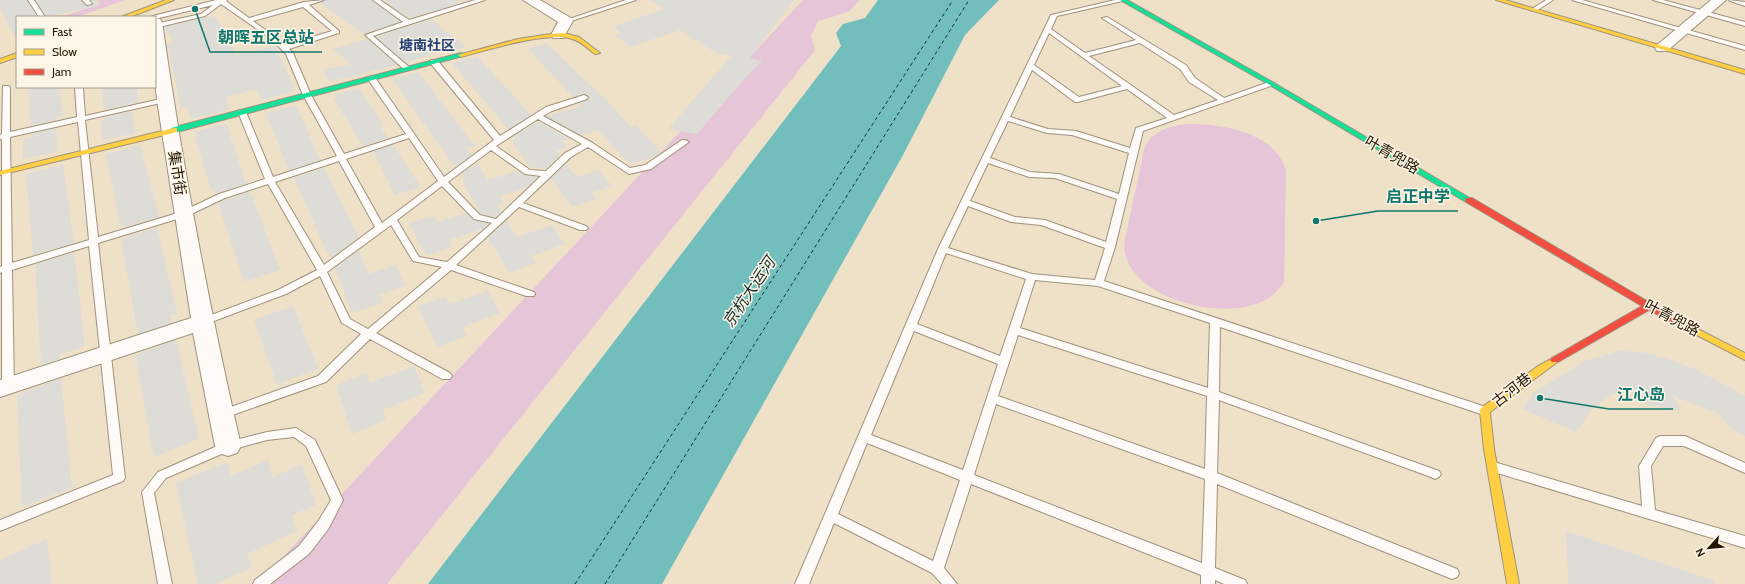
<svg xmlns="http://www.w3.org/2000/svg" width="1745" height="584" viewBox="0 0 1745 584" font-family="Cabin,'Noto Sans SC',sans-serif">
	<rect width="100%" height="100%" fill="#efe1c8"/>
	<g fill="#e5c5d7">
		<polygon points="98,0 125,0 77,17 61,17 100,4"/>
		<polygon points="803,0 859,0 849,12 818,21 811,36 815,50 387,584 258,584"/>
		<path d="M1188 124C1223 124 1274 132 1286 170L1284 281C1257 336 1114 302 1125 239L1145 146C1155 130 1170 126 1188 124Z"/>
	</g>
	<polygon fill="#71bebc" points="878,0 999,0 965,35 903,155 662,584 428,584 841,46 836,33 843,24 865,18"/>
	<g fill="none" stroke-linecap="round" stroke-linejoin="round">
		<g stroke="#152f30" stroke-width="1" stroke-dasharray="3.5 3" stroke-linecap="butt">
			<polyline points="575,584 953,0"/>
			<polyline points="605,584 969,0"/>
		</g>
	</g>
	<g fill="#dedcd7">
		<polygon points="0,0 27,0 37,17 17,17 17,41 0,8"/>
		<polygon points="36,0 80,0 87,6 93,5 91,0 97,0 98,6 46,17"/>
		<polygon points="325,0 372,0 400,22 364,34 320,3"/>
		<polygon points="383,0 457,0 458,4 409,18"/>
		<polygon points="650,0 794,0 750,58 762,61 747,76 697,134 668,129 731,56 718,54 680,30 630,47 615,35 621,33 614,26 664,9"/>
		<polygon points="215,16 236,55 275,46 295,91 261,100 256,89 226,97 230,109 191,119 187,107 181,108 167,44 174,43 164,27"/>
		<polygon points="431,19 466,47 443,53 442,51 406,63 376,37"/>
		<polygon points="367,39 397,65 330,82 323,70 351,64 333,49"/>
		<polygon points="546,43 610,104 631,127 636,125 661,152 655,157 630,164 598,130 581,135 546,116 582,106 579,103 587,100 589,97 584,94 573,97 528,49"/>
		<polygon points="477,56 478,57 531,115 508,129 452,63"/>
		<polygon points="418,72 475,146 467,148 472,155 455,167 392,79"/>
		<polygon points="28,87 59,87 63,116 55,118 55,120 31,126"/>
		<polygon points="102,87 137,87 138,102 104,110"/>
		<polygon points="359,88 383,124 379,125 388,138 363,146 333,98 337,97 336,94"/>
		<polygon points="296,105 320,160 290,170 288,168 266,113"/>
		<polygon points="132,111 135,133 103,140 101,121 105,120 105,117"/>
		<polygon points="538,121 569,139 563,141 568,147 556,151 560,156 545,169 529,167 530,167 511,140 516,139 514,136"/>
		<polygon points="226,123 246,184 215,194 214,189 211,190 194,132"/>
		<polygon points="56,128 57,152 23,159 23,139 32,137 31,134"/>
		<polygon points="140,145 159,217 121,228 106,154"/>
		<polygon points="393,145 421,187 395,195 373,151"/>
		<polygon points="477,163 488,180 518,171 525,175 538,177 527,188 500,196 504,202 497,205 501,212 496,217 481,214 477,209 479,209 462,181 465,180 461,174"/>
		<polygon points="566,164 577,177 599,170 612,186 591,193 596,199 572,207 552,180 548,181"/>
		<polygon points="63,165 74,243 33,255 26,174"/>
		<polygon points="324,168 359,237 331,258 329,251 327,252 294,178"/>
		<polygon points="249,192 251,193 280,270 244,282 218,203"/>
		<polygon points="466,213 474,220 489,224 483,229 449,240 452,247 426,256 409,223 434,216 437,222"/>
		<polygon points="507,220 517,237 552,225 565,244 531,256 536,263 509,273 488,238"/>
		<polygon points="157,227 177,314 170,316 172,323 138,334 121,239"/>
		<polygon points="359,251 368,274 396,265 405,286 379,295 382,303 352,313 335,268"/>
		<polygon points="74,252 85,346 59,355 60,359 41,365 35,264"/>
		<polygon points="488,291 500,313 462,327 467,336 437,347 418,306 445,297 449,304"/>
		<polygon points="293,306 318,368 277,385 254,320"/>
		<polygon points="176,340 199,439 154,457 135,355"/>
		<polygon points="1619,351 1641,352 1669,359 1697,370 1745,396 1745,436 1730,428 1719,414 1673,396 1681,411 1645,404 1629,391 1611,395 1594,407 1576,432 1523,409 1533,393 1585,361"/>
		<polygon points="414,366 425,393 383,410 386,420 352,434 336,385 367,373 370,383"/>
		<polygon points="61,378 72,488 22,507 17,395"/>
		<polygon points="268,460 273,477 302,464 316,505 292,515 297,531 247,554 251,568 216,584 198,584 176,483 227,462 231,476"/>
		<polygon points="1566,531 1715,581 1715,584 1568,584"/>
		<polygon points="47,539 52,584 0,584 0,560"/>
	</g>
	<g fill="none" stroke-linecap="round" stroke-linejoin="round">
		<g stroke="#9e927c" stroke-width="2">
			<g id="lane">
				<polygon points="28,0 34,0 45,17 39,17"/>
				<polygon points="82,0 89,0 92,4 87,5"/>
				<path d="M216 0H227L226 1 249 18 304 2 324 0 309 5 339 31V33L289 49 293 53 311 95 344 154 406 134 367 78 371 76H374L444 177 494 140 431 64V60H437L500 136 546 107 584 95 588 97 587 99 552 111 543 116 591 142 630 168 645 165 682 140H685L689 142 651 169 629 174 588 147 571 157 523 203 586 226 588 228 586 230H580L519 207 456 265 534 292 535 294 534 296H526L451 270 376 333 450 373 452 376 450 379H442L370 339 326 382 221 419 217 418 215 415 217 412 318 376 361 334 342 323 320 276 286 294 206 324H198L197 322 198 320 278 290 317 270 268 184 225 198 187 216 98 243 125 478 123 481 0 531V520L113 475 89 246 12 270 14 387 12 390H4L2 387V272L0 273V267L2 266V139H0V135L2 134 3 86H9L10 88V132L77 117 75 87H83L85 116 165 98 169 100 165 102 85 120 98 237 181 212 219 194 265 179 238 112 239 110H245L246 112 273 177 337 156 303 95 286 54 270 38 221 4 205 16 155 28V24L201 14 213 5 155 19V17H152L153 16ZM303 7 332 31 285 45 274 36 253 21ZM538 119 582 144 565 153 546 171 530 170 496 146ZM78 122 89 240 12 263 10 137ZM409 138 438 181 382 223 346 159ZM491 150 525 174 541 176 496 219 480 215 448 182ZM339 161 375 227 324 265 275 182ZM442 186 474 219 492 223 447 262 419 257 397 220ZM391 225 413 261 442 267 368 329 350 319 327 272Z"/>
				<polygon points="373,0 380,0 409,20 475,0 485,0 373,36 409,67 410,69 406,71 365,35 403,22"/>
				<polygon points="626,0 636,0 568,22 563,21"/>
				<path d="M1115 0H1127L1057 16 1051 29 1085 53 1136 40 1102 18 1107 17 1186 65 1195 78 1224 98 1269 82H1272L1276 84 1143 131 1115 247 1104 281 1489 408 1491 411 1489 414H1481L1220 327 1219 392 1439 471 1441 474 1439 477 1435 479 1431 477 1219 400 1217 473 1457 569 1459 573 1457 577 1452 579 1447 577 1217 484 1215 568 1245 580 1247 584H1224L1215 580V584H1201V575L971 484 944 568 957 584H942L932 573 834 523 809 584H795L938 249 1051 15ZM1049 33 1122 86 1079 97 1034 65ZM1140 43 1180 69 1189 82 1218 100 1174 115 1089 56ZM1032 70 1075 102H1078L1127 89 1167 118 1136 128 1130 148 1076 131 1048 129 1010 117ZM1008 121 1047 133 1072 135 1129 153 1119 194 1059 174 1030 172 990 158ZM988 163 1029 177 1055 178 1117 199 1106 242 1045 220 1015 217 970 201ZM968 206 1011 222 1041 225 1105 248 1095 280 1032 274 948 248ZM946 253 1026 279 1000 356 917 324ZM1035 280 1098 286 1210 323 1208 388 1020 328ZM914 331 998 364 963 470 871 435ZM1018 335 1207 396 1205 469 998 396ZM996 404 1205 479 1202 563 974 475ZM867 443 960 480 933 561 838 514Z"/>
				<polygon points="1546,0 1553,0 1536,11 1532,11 1532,9"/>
				<polygon points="1572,0 1582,0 1745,46 1745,50"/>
				<polygon points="1653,0 1663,0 1745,22 1745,26"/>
				<polygon points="1729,0 1745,2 1745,6 1730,1"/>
				<polygon points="296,428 315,440 343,500 329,528 309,554 270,584 253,584 255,580 299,546 319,520 331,500 306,446 294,437 267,440 231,450 166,478 154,493 172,584 158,584 142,492 158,472 224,443 267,432"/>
				<polygon points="1660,436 1685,436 1745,463 1745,473 1684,446 1663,446 1651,466 1655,510 1745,536 1745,548 1494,472 1490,470 1488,467 1490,464 1494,462 1642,506 1639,466 1656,438"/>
			</g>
		</g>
		<g stroke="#9e927c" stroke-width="2">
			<g id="street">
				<polygon points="523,0 540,0 571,18 573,21 563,38 553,38 551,35 558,22"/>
				<polygon points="1711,0 1726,0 1667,51 1657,51 1655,48 1657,45"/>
				<path d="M155 18 160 19 162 22C182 164 209 306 241 446L237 453 228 456 219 453 215 446 193 333 0 397V380L191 318 157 100 155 82Z"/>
			</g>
		</g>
		<g stroke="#9e927c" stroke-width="2">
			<g id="fast">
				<polygon points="1120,0 1127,0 1274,83 1473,200 1472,202 1466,202 1270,85"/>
				<polygon points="461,53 463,54 463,56 177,132 171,132 170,130 171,128"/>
			</g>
		</g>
		<g stroke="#9e927c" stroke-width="2">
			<g id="slow">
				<polygon points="166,0 174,0 130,17 121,17"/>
				<polygon points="1496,0 1505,0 1745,70 1745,74"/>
				<path d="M564 33 579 37 600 53 595 54C588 49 581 41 572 39 547 31 487 50 461 57L458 55 518 39 551 34Z"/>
				<polygon points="17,53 17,57 0,63 0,59"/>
				<polygon points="174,128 177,128 177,132 0,175 0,171"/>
				<polygon points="1690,325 1745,353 1745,360 1687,330 1685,328 1687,326"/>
				<polygon points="1555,357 1558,358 1560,360 1490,412 1494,449 1519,584 1507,584 1484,449 1480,411 1481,408 1538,366"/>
			</g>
		</g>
		<g stroke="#9e927c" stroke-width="2">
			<polygon id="jam" points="1466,198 1472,198 1652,304 1693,326 1695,328 1690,331 1687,330 1649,310 1558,362 1552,362 1550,360 1552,358 1642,306 1466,202 1465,200"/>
		</g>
		<use href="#lane" fill="#fdfaf7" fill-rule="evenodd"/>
		<use href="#street" fill="#fdfaf7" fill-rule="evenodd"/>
		<use href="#fast" fill="#16e098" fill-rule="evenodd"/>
		<use href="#slow" fill="#ffcf43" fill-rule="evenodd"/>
		<use href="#jam" fill="#f24e42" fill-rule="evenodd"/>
	</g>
	<g text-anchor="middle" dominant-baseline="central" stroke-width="3" stroke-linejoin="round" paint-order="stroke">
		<g font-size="14" font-weight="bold" fill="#244178" stroke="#fdf5e6">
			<text x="427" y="45">塘南社区</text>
		</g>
		<g font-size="15" fill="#221601" stroke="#fdf5e6">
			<text transform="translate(1392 155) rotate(30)">叶青兜路</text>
			<text transform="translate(177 173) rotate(81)">集市街</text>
			<text transform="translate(1672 318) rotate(28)">叶青兜路</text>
			<text transform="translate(1512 390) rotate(-38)">古河巷</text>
		</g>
		<g font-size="16" font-style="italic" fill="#152f30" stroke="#fdf5e6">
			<text transform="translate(749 292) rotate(-56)">京杭大运河</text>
		</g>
	</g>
	<path fill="none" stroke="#0f766e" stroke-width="1.5" d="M195 9L210 52H322M1316 221L1378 211H1458M1540 398L1609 409H1673"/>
	<g fill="#0f766e" stroke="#fdf5e6" stroke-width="1.5">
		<circle cx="195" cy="9" r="4"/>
		<circle cx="1316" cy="221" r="4"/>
		<circle cx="1540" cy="398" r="4"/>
	</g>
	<g font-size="16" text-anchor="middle" font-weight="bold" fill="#0f766e" stroke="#fdf5e6" stroke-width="3" stroke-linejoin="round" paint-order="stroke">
		<text x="266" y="43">朝晖五区总站</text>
		<text x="1418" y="202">启正中学</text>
		<text x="1641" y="400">江心岛</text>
	</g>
	<rect x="16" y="16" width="140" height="72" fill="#fdf5e6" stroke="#a59c8a"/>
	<rect x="24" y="29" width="20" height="6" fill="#16e098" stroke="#a59c8a"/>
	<text x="52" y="36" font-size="12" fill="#221601">Fast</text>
	<rect x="24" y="49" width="20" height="6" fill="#ffcf43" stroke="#a59c8a"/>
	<text x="52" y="56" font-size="12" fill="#221601">Slow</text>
	<rect x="24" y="69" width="20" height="6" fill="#f24e42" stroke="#a59c8a"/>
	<text x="52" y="76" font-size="12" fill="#221601">Jam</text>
	<g transform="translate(1709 548) rotate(243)" stroke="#fdf5e6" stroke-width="3" paint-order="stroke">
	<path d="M0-3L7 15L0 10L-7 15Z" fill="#221601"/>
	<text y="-6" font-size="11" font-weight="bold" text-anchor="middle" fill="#221601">N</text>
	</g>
</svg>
